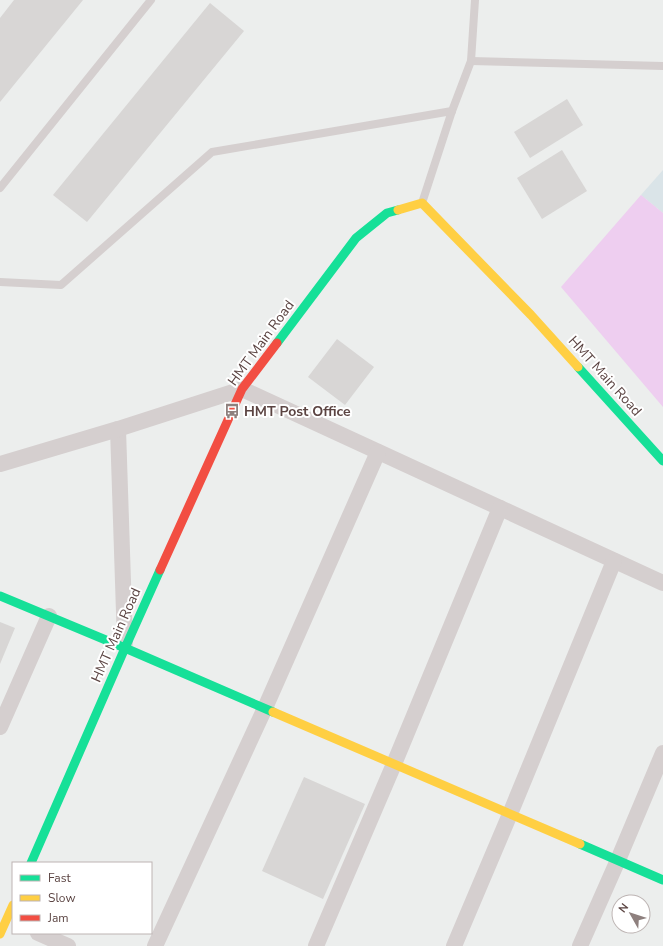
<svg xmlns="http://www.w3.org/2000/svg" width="663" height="946" viewBox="0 0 663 946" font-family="'Nunito Sans',sans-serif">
	<rect width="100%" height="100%" fill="#eceeed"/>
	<polygon fill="#dae4e8" points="663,170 663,213 641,195"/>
	<polygon fill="#eecef0" points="641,195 663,213 663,407 561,287"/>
	<g fill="#d8d6d5">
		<polygon points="14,0 83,0 0,102 0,18"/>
		<polygon points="210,3 244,31 87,222 53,195"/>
		<polygon points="567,99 583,125 530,158 514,132"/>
		<polygon points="562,150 587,191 542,219 517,178"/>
		<polygon points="337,339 374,367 345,405 308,377"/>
		<polygon points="0,622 15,628 0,664"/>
		<polygon points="304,777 365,804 323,899 262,871"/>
	</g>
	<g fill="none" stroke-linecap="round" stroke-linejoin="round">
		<g stroke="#d5cfcf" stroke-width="8">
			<polyline points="471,61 663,66"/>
			<polyline points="0,188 151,0"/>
			<polyline points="422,203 452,111 471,61 475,0"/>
			<polyline points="0,282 61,285 212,152 452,111"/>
		</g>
		<g stroke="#d5cfcf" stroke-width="16">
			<polyline points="118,429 125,643"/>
			<polyline points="0,464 118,429 242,389 663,583"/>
			<polyline points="0,727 49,616"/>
			<polyline points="38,933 68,946"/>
			<polyline points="155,946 265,708 378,452"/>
			<polyline points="316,946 394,764 500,508"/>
			<polyline points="454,946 510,814 614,561"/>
			<polyline points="580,946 618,860 663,753"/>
		</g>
		<g stroke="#16e098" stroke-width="9">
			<polyline points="277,343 356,238 387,213 398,210"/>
			<polyline points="578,367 663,461"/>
			<polyline points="0,596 125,648 273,712"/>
			<polyline points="580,844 663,880"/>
			<polyline points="31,863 125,648 160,570"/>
		</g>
		<g stroke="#ffcf43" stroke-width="9">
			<polyline points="398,210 422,203 531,315 578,367"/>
			<polyline points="273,712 580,844"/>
			<polyline points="0,934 13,905"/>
		</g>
		<polyline stroke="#f24e42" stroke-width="9" points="160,570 242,389 277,343"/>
	</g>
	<defs>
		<g id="bus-bare" transform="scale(1.2)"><path d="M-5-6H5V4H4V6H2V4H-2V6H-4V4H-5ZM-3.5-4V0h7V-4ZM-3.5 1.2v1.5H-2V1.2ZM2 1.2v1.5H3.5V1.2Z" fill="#8e807e" stroke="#fff" stroke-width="2.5" paint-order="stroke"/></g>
	</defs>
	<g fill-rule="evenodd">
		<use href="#bus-bare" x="232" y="411"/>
	</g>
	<g text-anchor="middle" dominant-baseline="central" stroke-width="4" stroke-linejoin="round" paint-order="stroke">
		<g font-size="14" fill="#5b4442" stroke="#fff">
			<text transform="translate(261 343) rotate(-54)">HMT Main Road</text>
			<text transform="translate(605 376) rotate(48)">HMT Main Road</text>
			<text transform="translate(116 635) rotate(-66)">HMT Main Road</text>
		</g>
		<g font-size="14" font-weight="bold" fill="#5b4442" stroke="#fff" text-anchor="start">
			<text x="244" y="411">HMT Post Office</text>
		</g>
	</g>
	<rect x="12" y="862" width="140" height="72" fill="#ffffff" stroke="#bdb4b3"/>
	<rect x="20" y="875" width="20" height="6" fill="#16e098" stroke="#bdb4b3"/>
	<text x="48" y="882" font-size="12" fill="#5b4442">Fast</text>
	<rect x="20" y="895" width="20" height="6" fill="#ffcf43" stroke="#bdb4b3"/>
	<text x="48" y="902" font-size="12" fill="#5b4442">Slow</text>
	<rect x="20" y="915" width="20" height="6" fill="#f24e42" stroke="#bdb4b3"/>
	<text x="48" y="922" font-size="12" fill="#5b4442">Jam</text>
	<g transform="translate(631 914) rotate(309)"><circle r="19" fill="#ffffff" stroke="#bdb4b3"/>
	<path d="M0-3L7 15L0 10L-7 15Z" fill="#8e807e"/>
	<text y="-6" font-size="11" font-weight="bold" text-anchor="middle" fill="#5b4442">N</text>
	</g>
</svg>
